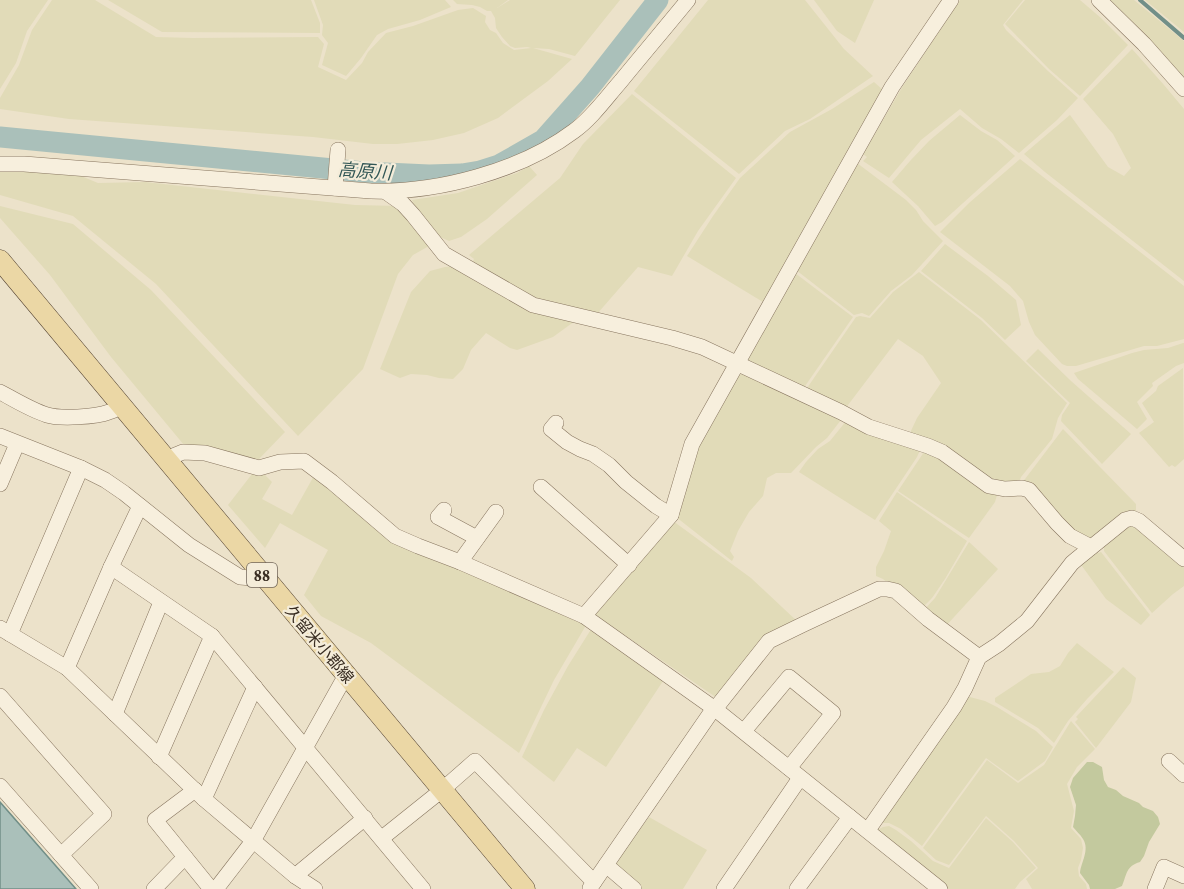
<svg xmlns="http://www.w3.org/2000/svg" width="1184" height="889" viewBox="0 0 1184 889" font-family="'Source Serif 4','Noto Sans JP',serif">
	<rect width="100%" height="100%" fill="#ece2ca"/>
	<g fill="#e1dbb8">
		<polygon points="0,0 48,0 27,31 16,63 0,89"/>
		<polygon points="52,0 95,0 156,37 193,38 318,37 324,44 318,67 346,80 362,63 368,52 386,33 413,26 458,10 473,8 486,16 485,22 490,30 496,33 503,43 514,50 531,48 527,47 515,48 510,46 502,37 496,28 495,18 491,11 487,11 480,7 472,5 457,4 453,0 508,0 497,8 510,0 620,0 575,56 549,49 533,48 572,59 548,81 498,118 464,133 433,140 397,144 373,144 313,137 69,119 0,109 0,98 19,65 32,30"/>
		<polygon points="108,0 311,0 320,23 320,33 162,32"/>
		<polygon points="314,0 445,0 451,7 420,20 388,29 377,35 361,58 346,76 322,65 328,43 322,35 323,25"/>
		<polygon points="708,0 805,0 844,49 873,76 810,119 785,131 739,174 634,91"/>
		<polygon points="814,0 874,0 855,43 837,31"/>
		<polygon points="960,0 1023,0 1003,25 1006,30 1048,71 1078,98 1057,120 1019,153 1001,139 982,128 960,109 921,140 889,178 863,161 867,157 863,154 903,86"/>
		<polygon points="1025,0 1080,0 1101,18 1128,45 1080,96 1049,69 1005,24"/>
		<polygon points="1109,0 1134,0 1184,41 1184,78 1145,34"/>
		<polygon points="1145,0 1184,0 1184,32"/>
		<polygon points="1132,49 1164,85 1184,109 1184,281 1045,172 1024,154 1070,115 1108,167 1124,176 1131,168 1113,134 1083,99"/>
		<polygon points="874,82 883,90 763,302 687,256 713,216 740,178 790,132 832,109"/>
		<polygon points="632,94 736,178 698,231 672,276 638,267 597,314 536,300 472,264 474,259 469,255 560,178 583,144"/>
		<polygon points="960,115 981,131 997,140 1015,156 942,222 935,226 918,206 892,182 910,161 929,141"/>
		<polygon points="1020,159 1184,286 1184,339 1157,346 1144,346 1076,366 1067,366 1062,364 1035,335 1029,322 1023,301 1010,286 940,232 969,203"/>
		<polygon points="857,163 906,200 916,210 923,221 943,241 912,275 891,291 869,316 862,313 854,315 796,270"/>
		<polygon points="529,166 537,175 487,219 461,237 449,241 436,235 416,210 412,200 458,193 517,173"/>
		<polygon points="0,170 33,171 52,174 81,176 98,183 145,182 355,205 399,206 429,246 413,255 398,274 363,369 298,436 156,284 73,216 0,195"/>
		<polygon points="0,206 73,224 151,290 285,432 259,459 253,461 184,445 111,357 50,275 0,218"/>
		<polygon points="945,244 988,276 1016,300 1021,325 1005,340 982,318 921,271"/>
		<polygon points="455,266 575,321 553,337 517,350 510,348 486,333 471,350 463,369 453,379 439,378 427,375 411,374 400,378 380,369 411,292 430,271 445,267"/>
		<polygon points="919,272 981,320 1067,403 1058,418 1052,439 1021,477 1019,483 991,483 910,433 917,418 941,383 923,356 898,339 845,409 805,391 856,317 860,316 870,318 893,292"/>
		<polygon points="795,273 853,317 803,389 746,361"/>
		<polygon points="1183,343 1184,343 1184,363 1176,366 1152,383 1153,386 1137,402 1147,419 1137,429 1078,379 1074,373 1132,353 1144,350 1168,348"/>
		<polygon points="1038,349 1071,381 1131,434 1102,464 1061,421 1062,415 1070,403 1026,361"/>
		<polygon points="1183,368 1184,459 1175,467 1172,465 1169,467 1139,433 1154,422 1142,403 1156,391 1158,386"/>
		<polygon points="746,373 841,420 827,438 816,447 791,473 776,473 767,478 763,496 749,512 738,531 730,551 734,557 732,561 676,517 697,451 739,375"/>
		<polygon points="847,420 921,448 917,457 875,520 799,472 806,462 818,449 830,441"/>
		<polygon points="1063,429 1136,504 1136,511 1090,540 1077,534 1022,483"/>
		<polygon points="926,449 979,487 997,495 995,502 969,538 898,491"/>
		<polygon points="252,474 264,474 272,482 262,499 292,515 315,474 453,567 585,625 585,627 554,680 519,753 371,643 321,616 304,595 328,550 280,523 265,548 228,505"/>
		<polygon points="897,492 967,541 945,579 932,598 921,609 883,579 876,576 876,567 884,551 891,531 879,521"/>
		<polygon points="673,521 751,578 799,623 767,641 720,700 595,615 594,611"/>
		<polygon points="1132,523 1180,561 1184,568 1184,586 1173,594 1152,613 1104,551 1104,546"/>
		<polygon points="969,542 998,569 944,628 924,610 935,598"/>
		<polygon points="1094,549 1098,553 1101,552 1150,615 1141,625 1106,599 1079,562"/>
		<polygon points="593,630 665,678 606,767 577,748 554,782 522,757 544,710 568,666 590,631"/>
		<polygon points="1077,643 1114,672 1087,699 1068,721 1054,743 1038,728 995,702 995,698 1031,674 1049,672 1060,666 1068,653"/>
		<polygon points="1123,667 1136,678 1131,702 1096,748 1075,722 1078,719 1076,717"/>
		<polygon points="966,696 985,701 997,707 1036,731 1053,747 1045,761 1018,781 986,758 922,846 901,829 889,823 881,823"/>
		<polygon points="1071,721 1095,749 1077,767 1067,784 1074,811 1071,828 1081,839 1083,848 1081,860 1078,868 1079,876 1086,884 1087,889 1032,889 1026,879 1038,868 1014,841 986,816 949,865 936,860 923,848 987,760 1018,783 1044,765"/>
		<polygon points="649,817 707,850 683,889 638,889 616,870 616,861"/>
		<polygon points="986,818 1013,842 1036,868 1020,882 1015,889 948,889 877,830 883,827 889,826 896,830 911,841 933,861 949,868"/>
	</g>
	<path fill="#c3c99e" d="M1087 762H1093L1102 767 1104 780 1108 787 1116 790 1123 796 1139 803 1143 807 1153 811 1158 817 1160 824 1149 842 1144 856 1140 862C1126 866 1127 874 1122 886L1115 889H1090L1089 885 1080 873C1081 862 1090 850 1083 839 1080 834 1076 831 1073 827L1075 816 1076 805 1070 787 1073 778Z"/>
	<polygon fill="#aac0ba" stroke="#718f88" stroke-width="1.5" points="0,802 76,889 0,889"/>
	<g fill="none" stroke-linecap="round" stroke-linejoin="round">
		<polyline stroke="#718f88" stroke-width="4" points="1140,0 1184,38"/>
		<polyline stroke="#aac0ba" stroke-width="21" points="0,137 364,172 429,175 462,174 480,171 499,165 543,140 590,87 658,0"/>
		<g stroke="#87755f" stroke-width="16">
			<g id="minor">
				<polyline points="1099,0 1144,44 1184,89"/>
				<path d="M0 164H24L371 191C437 193 521 171 574 131 592 118 606 98 621 81 643 54 666 27 688 0"/>
				<polyline points="335,188 338,150"/>
				<polyline points="386,192 403,204 413,215 444,254 533,305 672,338 702,347 841,412 869,427 928,446 942,452 989,486 1005,489 1022,488 1029,490 1057,523 1070,536 1091,547"/>
				<path d="M0 392C15 400 31 410 47 415 60 419 96 417 109 412 114 411 118 408 122 406"/>
				<polyline points="556,423 551,429 567,442 580,449 593,454 609,465 626,482 656,506 671,515"/>
				<polyline points="0,436 81,468 105,480 124,493 189,545 240,577 252,578 259,570"/>
				<polyline points="166,459 183,452 205,453 259,468 280,462 304,461 332,482 395,536 418,546 460,562 584,616 715,709 940,889"/>
				<polyline points="0,484 17,444"/>
				<polyline points="541,487 629,565"/>
				<polyline points="444,510 438,517 477,538"/>
				<polyline points="460,562 496,512"/>
				<polyline points="111,567 212,636 423,889"/>
				<polyline points="584,616 671,515 692,444 892,87 951,0"/>
				<polyline points="0,628 67,668 204,799 295,876 315,889"/>
				<polyline points="10,634 81,468"/>
				<polyline points="67,668 111,567 140,506"/>
				<polyline points="0,696 104,814 61,855"/>
				<polyline points="715,709 769,641 804,624 879,589 887,589 896,591 928,619 979,657"/>
				<polyline points="115,714 161,602"/>
				<polyline points="744,731 789,677 833,713 789,768"/>
				<polyline points="159,757 212,636"/>
				<polyline points="1169,761 1184,775"/>
				<polyline points="0,786 91,889"/>
				<polyline points="195,790 155,820 211,889"/>
				<polyline points="204,799 255,687"/>
				<polyline points="868,830 954,707 965,688 979,657 999,644 1027,621 1072,563 1078,558 1125,520 1132,518 1139,521 1184,559"/>
				<polyline points="382,838 442,790 475,761 594,882"/>
				<polyline points="606,865 634,889"/>
				<polyline points="295,876 365,818"/>
				<polyline points="590,888 714,708"/>
				<polyline points="154,889 185,857"/>
				<polyline points="216,889 253,841 346,675"/>
				<polyline points="724,889 800,778"/>
				<polyline points="797,889 850,817"/>
				<polyline points="1155,889 1164,867 1184,876"/>
			</g>
		</g>
		<g stroke="#543" stroke-width="21">
			<polyline id="major" points="0,260 525,889"/>
		</g>
		<use href="#minor" stroke="#f7efdd" stroke-width="15"/>
		<use href="#major" stroke="#ebd7a5" stroke-width="20"/>
	</g>
	<g text-anchor="middle" dominant-baseline="central" stroke-width="4.5" stroke-linejoin="round" paint-order="stroke">
		<rect fill="#f4ecd9" stroke="#716659" stroke-width="1.5" x="247" y="563" width="30" height="24" rx="4.5"/>
		<g font-size="15" font-weight="bold" fill="#392d22">
			<text x="262" y="575">88</text>
		</g>
		<g font-size="16" fill="#392d22" stroke="#f4ecd9">
			<text transform="translate(320 644) rotate(50)">久留米小郡線</text>
		</g>
		<g font-size="18" font-style="italic" fill="#325756" stroke="#f4ecd9">
			<text transform="translate(365 171) rotate(4)">高原川</text>
		</g>
	</g>
</svg>
